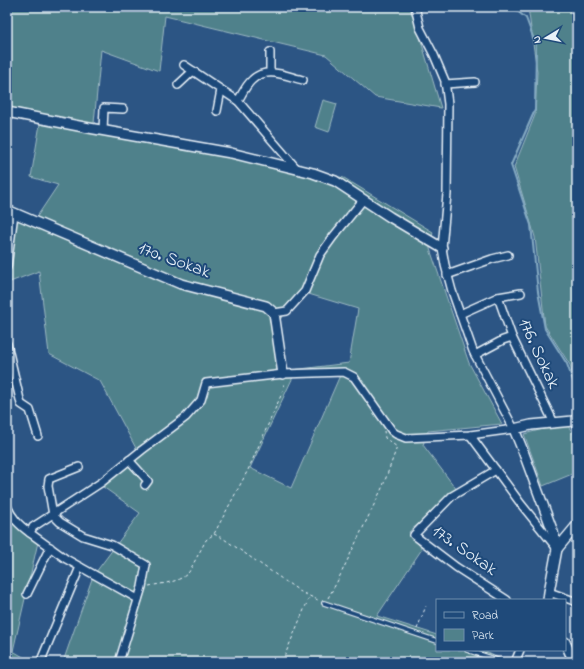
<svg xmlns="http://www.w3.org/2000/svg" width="584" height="669" viewBox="0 0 584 669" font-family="'Indie Flower',sans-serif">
	<rect width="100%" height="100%" fill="#2c5584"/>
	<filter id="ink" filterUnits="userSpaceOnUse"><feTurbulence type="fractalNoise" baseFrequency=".025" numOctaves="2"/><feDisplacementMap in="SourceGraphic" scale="8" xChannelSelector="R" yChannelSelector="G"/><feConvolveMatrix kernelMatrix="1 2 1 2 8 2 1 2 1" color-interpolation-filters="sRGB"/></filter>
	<g filter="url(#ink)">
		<g fill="#50818b" stroke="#9cb9c2" fill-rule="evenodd">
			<path d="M7 7H411L441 108 375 97 326 55 165 16 159 71 101 50 94 123 344 178 433 232 430 249 469 363 502 424 428 431 423 445 457 490 409 532 422 549 377 616 437 635V650H482L506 662H63L93 576 140 513 96 482 138 452 100 381 49 354 39 271 10 282 9 217 36 218 58 185 31 177 40 124 7 116ZM302 292 358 309 349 363 284 371 278 322ZM341 373 291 488 250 468 294 375Z"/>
			<polygon points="528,7 577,7 577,392 570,365 545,326 535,237 514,167 535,115 537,72"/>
			<polygon points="323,100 337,104 329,132 315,127"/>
			<polygon points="566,423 577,439 577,472 543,486 524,434"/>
			<polygon points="7,509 38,542 13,651 32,662 7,662"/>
		</g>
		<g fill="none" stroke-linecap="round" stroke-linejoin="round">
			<polyline stroke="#86abc3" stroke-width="2" points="512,7 526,18 536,45 535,110 511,165 531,225 538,292 545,329 567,364 577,392"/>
			<g stroke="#e8f1f8" stroke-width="6">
				<g id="lane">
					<polyline points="324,603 437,641"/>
					<polyline points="467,650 503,662"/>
				</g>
			</g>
			<g stroke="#e8f1f8" stroke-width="10">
				<g id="street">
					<polyline points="270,52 270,72"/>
					<polyline points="184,65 238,101 297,169"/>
					<polyline points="445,84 475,82"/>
					<polyline points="178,85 193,71"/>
					<path d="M238 101C242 94 246 85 252 80 266 66 286 76 303 80"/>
					<polyline points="217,111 221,90"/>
					<polyline points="103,130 104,108 123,109"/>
					<polyline points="7,267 14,214"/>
					<polyline points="447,275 492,259 508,255"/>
					<polyline points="498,297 512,337 554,423"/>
					<polyline points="274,313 287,311 305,291 320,255 333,237 363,200"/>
					<polyline points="460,314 498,297 521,293"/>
					<polyline points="7,344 21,404 30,410 38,436"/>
					<polyline points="475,355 503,340 512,337"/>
					<polyline points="470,435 496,470"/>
					<polyline points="129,460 148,481 145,485"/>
					<polyline points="79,467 49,479 48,486 53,515 60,522 83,536 112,545 146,565 142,587 119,662"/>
					<path d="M7 506C12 518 19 525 30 533"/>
					<polyline points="549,592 577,602"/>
					<polyline points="27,594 50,547"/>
					<polyline points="138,599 66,559 30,533 33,527 102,482 142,450 186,417 201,400 206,383 283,374 344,372 354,377 392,431 396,434 406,438 470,435 514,429 473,351 452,291 445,265 442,248 447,194 448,104 445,81 434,55 420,28 415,7"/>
					<polyline points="507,600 456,567 414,535 452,496 496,470 521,504 555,546"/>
					<polyline points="42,658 80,567"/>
					<polyline points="515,662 520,650"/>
				</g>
			</g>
			<g stroke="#e8f1f8" stroke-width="12">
				<g id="secondary">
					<polyline points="7,112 89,128 231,153 313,173 335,181 390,217 442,248"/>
					<polyline points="7,210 181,284 266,306 274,313 283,374"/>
					<polyline points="557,549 577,525"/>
					<polyline points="548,600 549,592 557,549 553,532 523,451 514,429 531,425 573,421 577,421"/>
					<polyline points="565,642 574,662"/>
				</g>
			</g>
			<g stroke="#e8f1f8" stroke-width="1" stroke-dasharray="3 3" stroke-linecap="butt">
				<polyline points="214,534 224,539 301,592 320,601"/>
				<path d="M149 586C163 583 179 583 189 572L206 540 214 534 248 470 283 391 284 383"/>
				<polyline points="328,598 337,582 383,486 397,447 385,438 384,431"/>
				<polyline points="417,629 426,606"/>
				<polyline points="282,662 309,598"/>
			</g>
			<use href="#lane" stroke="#1f4a7a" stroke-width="3.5"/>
			<use href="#street" stroke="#1f4a7a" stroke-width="7"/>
			<use href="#secondary" stroke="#1f4a7a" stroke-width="9"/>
		</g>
	</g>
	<g text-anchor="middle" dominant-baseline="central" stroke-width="4" stroke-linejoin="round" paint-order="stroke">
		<g font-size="18" fill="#e8f1f8" stroke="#1f4a7a">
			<text transform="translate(174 261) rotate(20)">170. Sokak</text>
			<text transform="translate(538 354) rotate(65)">176. Sokak</text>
			<text transform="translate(464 551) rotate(35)">173. Sokak</text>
		</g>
	</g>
	<rect width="584" height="669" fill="none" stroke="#1f4a7a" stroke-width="24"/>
	<rect x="12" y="12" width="560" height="645" fill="none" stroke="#e8f1f8" stroke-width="1.5" filter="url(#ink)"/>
	<rect x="436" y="599" width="130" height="52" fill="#1f4a7a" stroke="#6f8dac"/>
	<rect x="444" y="612" width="20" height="6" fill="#1f4a7a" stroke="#6f8dac"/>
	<text x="472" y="619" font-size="12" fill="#e8f1f8">Road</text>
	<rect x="444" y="629" width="20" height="12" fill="#50818b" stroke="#6f8dac"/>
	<text x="472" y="639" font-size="12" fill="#e8f1f8">Park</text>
	<g transform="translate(546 38) rotate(260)" stroke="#1f4a7a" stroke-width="3" paint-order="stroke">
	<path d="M0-3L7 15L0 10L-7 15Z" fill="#e8f1f8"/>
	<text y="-6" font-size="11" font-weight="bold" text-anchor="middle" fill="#e8f1f8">N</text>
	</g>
</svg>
